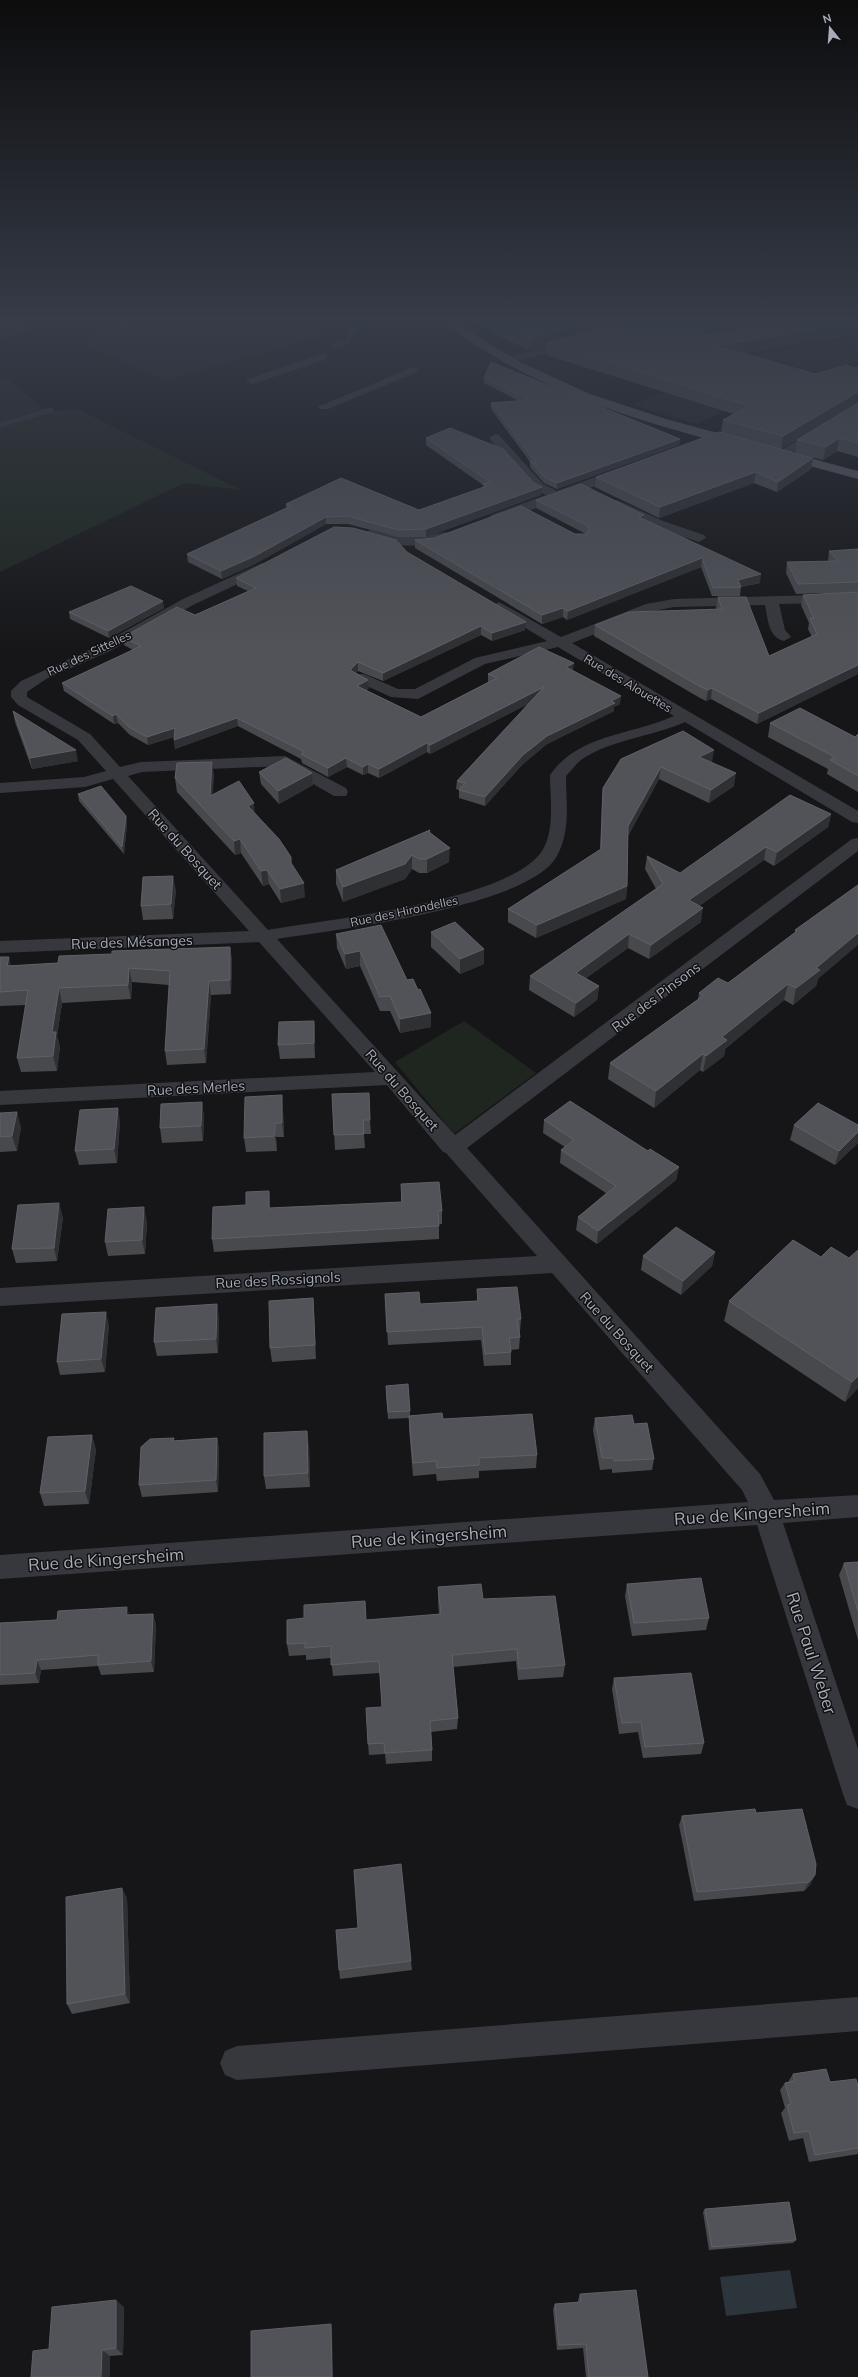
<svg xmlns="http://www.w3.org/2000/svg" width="858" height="2377" viewBox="0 0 858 2377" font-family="Mulish,sans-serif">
	<rect width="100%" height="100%" fill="#161618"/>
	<g fill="#222225">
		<polygon points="100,319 343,319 313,325 328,335 166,380 86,345 92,340 85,334 120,323"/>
		<polygon points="858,338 858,363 801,374 697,424 633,405 752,355"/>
		<polygon points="6,377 44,409 0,423 0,379"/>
	</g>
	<g fill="#1e261f">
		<polygon points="44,409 48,412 77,409 241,490 184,483 0,572 0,423"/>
		<polygon points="464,1021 536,1073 454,1134 395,1062"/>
	</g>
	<polygon fill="#2c353c" points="790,2270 797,2308 726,2316 720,2277"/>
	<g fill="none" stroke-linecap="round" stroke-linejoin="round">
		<g stroke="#2c353c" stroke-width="5">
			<polyline points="335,346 347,341 354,330 349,319"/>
			<polyline points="0,425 51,410"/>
		</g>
		<g fill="#37383d" fill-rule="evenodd">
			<polygon points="109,319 126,319 129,321 124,324"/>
			<polygon points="763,319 774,319 786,327 782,333 756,336 756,332 775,328"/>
			<polygon points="575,339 580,342 579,344 507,364 502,361 503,359"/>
			<polygon points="323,354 327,355 327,359 256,383 252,384 246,381 248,379"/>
			<polygon points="413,367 417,368 417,372 328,409 320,409 318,407"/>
			<polygon points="858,404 858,412 785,457 781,458 775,454"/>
			<polygon points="495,434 499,435 543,484 557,491 620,468 628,468 630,471 628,474 501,521 491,521 490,518 491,515 546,495 535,490 491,441 489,438"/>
			<polygon points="617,500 663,521 704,535 706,538 699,542 653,527 612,507 611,504 612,501"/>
			<path d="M370 530C403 538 411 540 445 532L452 536C449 540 443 541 438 542 412 549 390 545 365 537L363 534Z"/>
			<path d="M262 563 269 567 267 570 193 605 110 651 46 679 27 692V697L90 734 120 767 141 762 285 756 346 788 348 792 346 796H334L282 766 142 772 128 776 268 930C331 919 499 902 539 855 556 835 550 799 550 775 578 734 632 735 674 716L558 647 485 664 418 699 391 697 354 680 351 677 354 674H364L398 689H415L475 658 547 641 494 609 492 606 499 602 561 637 646 604 674 599 858 594V602L779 604 785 630 791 637 784 641C768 637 768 619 765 605L674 607 654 611 572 643 858 811V823L852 822 685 722C652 737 611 739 581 760 576 764 571 771 566 776 566 804 571 830 557 856 529 907 335 930 277 939L455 1135 852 839 858 838V851L467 1148 760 1474 774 1500 858 1495V1517L783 1523 858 1749V1809L847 1805 843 1794 757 1525 0 1579V1555L748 1502 742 1490 552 1273 0 1306V1288L537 1256 446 1153 443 1152 387 1085 0 1105V1091L375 1072 259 942 0 953V941L249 931 113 779 85 787 0 793V783L84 777 106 771 78 740 18 705 11 697V691L21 681 100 645 183 599Z"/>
			<polygon points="858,1997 858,2031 237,2080 225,2075 220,2063 225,2051 237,2046"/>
		</g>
		<g fill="#53555c" fill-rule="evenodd">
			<path d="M444 319H455L484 341 518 361 590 394 666 419 743 440 745 443 739 447C652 425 564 399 487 352 473 343 454 332 444 319Z"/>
			<polygon points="784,451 858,471 858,479 780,458 778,455"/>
		</g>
	</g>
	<g fill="#47494d">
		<polygon points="468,319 773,319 772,325 782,323 776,319 858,319 858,334 743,353 815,374 858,367 858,457 837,451 823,460 795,453 797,440 812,431 781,449 811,469 777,492 754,483 659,518 595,487 596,477 721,433 723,420 734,414 546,355 546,346 530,350 494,334 494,331"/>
		<polygon points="484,378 680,439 679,445 557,489 544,483 530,467 530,462 491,409 491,403 519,401 484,383"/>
		<polygon points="426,438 534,483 542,487 541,495 426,537 398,537 348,524 326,524 253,565 222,579 188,562 187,554 286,508 286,504 419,510 483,487 483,485 426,445"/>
		<polygon points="536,500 644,519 760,583 741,587 740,596 712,596 701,567 567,620 563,617 542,624 415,548 415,540 586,534 536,508"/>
		<polygon points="858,549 858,674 757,724 711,699 706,701 700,698 594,636 595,625 717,610 716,608 718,597 769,656 812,637 808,629 809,623 801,605 803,595 826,593 796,594 786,573 787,562 828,561 829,551"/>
		<polygon points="407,552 525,630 492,641 481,635 383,681 358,671 356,673 368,680 369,688 366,690 421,717 488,682 488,674 573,671 620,704 614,707 614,711 547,744 523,764 485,806 459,798 459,790 456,789 457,781 530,703 430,754 427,752 379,778 368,773 363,775 347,767 328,777 302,763 301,759 238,726 175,749 174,740 174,737 148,745 130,735 118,723 114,724 64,691 62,683 133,650 124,645 123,637 195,615 248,591 237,586 236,578"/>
		<polygon points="164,608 109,638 70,619 69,612"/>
		<polygon points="13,711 78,761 32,769 15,722"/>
		<polygon points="770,723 855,737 858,734 858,792 827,774 828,769 768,737"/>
		<polygon points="621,759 712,763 734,786 709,803 659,779 628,836 627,886 626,899 536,938 508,922 508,909 600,850 602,800 603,788"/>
		<polygon points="259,772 312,773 313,785 279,804 261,784"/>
		<polygon points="214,775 212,795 255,813 292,864 305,897 281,903 269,884 263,886 241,853 235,855 177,792 175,778"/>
		<polygon points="78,794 126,816 127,823 124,854 79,801"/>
		<polygon points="831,814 828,827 774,866 764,860 699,906 701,922 649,959 628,948 586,978 599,986 597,1000 574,1017 529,990 530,976 656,889 645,869 647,856 680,873"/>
		<polygon points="430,830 430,833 449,862 427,873 419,873 412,869 405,879 343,902 336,884 336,870"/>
		<polygon points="858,885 818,979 816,986 793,1005 784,1000 725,1049 724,1056 703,1072 700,1070 654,1108 608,1079 610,1063 698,999 699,993 728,983 795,933 795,930"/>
		<polygon points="176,890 173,919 143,920 141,906"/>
		<polygon points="431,932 484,949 484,964 460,974 431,947"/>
		<polygon points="336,934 407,980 418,990 431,1027 400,1033 390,1011 380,1011 360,966 346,969 337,948"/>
		<polygon points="230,947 232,961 231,994 211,995 206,1063 167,1065 165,1051 169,985 132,982 131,999 62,1003 57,1036 60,1047 57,1071 21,1072 17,1058 26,1005 0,1006 0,957 11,966 58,963 112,954"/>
		<polygon points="314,1021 315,1036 315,1058 280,1059 278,1045"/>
		<polygon points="332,1094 370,1120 371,1134 364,1134 365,1148 335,1150"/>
		<polygon points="202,1102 204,1117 203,1141 162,1143 160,1128"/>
		<polygon points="283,1110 284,1137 276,1137 277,1151 246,1152 244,1138"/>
		<polygon points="0,1113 21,1127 17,1151 0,1152"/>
		<polygon points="544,1120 648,1151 679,1167 676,1180 597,1244 576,1230 578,1217 606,1193 560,1163 561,1150 565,1147 543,1133"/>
		<polygon points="120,1122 117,1163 79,1165 75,1151"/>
		<polygon points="794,1125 858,1125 858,1143 835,1165 790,1140"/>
		<polygon points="401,1184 442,1211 442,1224 439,1224 439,1239 214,1252 212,1239 246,1205 269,1191 270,1208 401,1202"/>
		<polygon points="63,1217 57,1261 16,1263 12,1249"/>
		<polygon points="147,1222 145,1254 108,1256 105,1242"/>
		<polygon points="793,1240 858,1388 845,1402 724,1321 729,1301"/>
		<polygon points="715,1252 712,1266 681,1295 641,1270 643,1256"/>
		<polygon points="477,1289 521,1319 520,1331 519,1331 520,1337 519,1349 511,1350 511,1365 484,1366 481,1340 388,1345 385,1294 420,1304 477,1301"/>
		<polygon points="313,1298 314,1312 316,1359 272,1362 270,1348"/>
		<polygon points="219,1318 218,1353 157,1356 154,1342"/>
		<polygon points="109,1325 105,1372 60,1375 57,1362"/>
		<polygon points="386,1393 410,1411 410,1416 443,1419 537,1455 536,1468 479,1471 479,1478 437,1481 436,1474 413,1476 409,1429 409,1418 388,1419"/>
		<polygon points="595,1418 634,1424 654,1459 652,1470 612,1473 612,1469 600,1470 593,1430"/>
		<polygon points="174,1438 174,1441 217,1438 219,1450 218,1492 142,1497 139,1485"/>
		<polygon points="309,1445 310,1487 266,1489 264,1476"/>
		<polygon points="96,1449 89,1504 44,1506 40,1493"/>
		<polygon points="858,1562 858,1640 839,1575 844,1563"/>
		<polygon points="627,1584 709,1618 706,1630 632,1636 625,1596"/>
		<polygon points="438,1587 483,1599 565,1665 563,1677 518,1680 516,1661 453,1667 458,1718 457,1729 431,1732 432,1750 432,1761 386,1764 385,1754 369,1755 368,1744 382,1707 380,1673 333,1676 331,1658 306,1660 306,1655 289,1656 287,1644 366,1620 439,1615 438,1600"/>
		<polygon points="153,1614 156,1625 154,1672 101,1675 98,1666 41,1670 39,1683 0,1685 0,1623"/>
		<polygon points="614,1678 704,1743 701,1754 643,1758 638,1732 619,1734 612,1689"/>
		<polygon points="756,1813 815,1875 810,1885 804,1891 694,1901 679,1825 682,1816"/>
		<polygon points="127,1898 130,2003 72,2014 67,2004"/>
		<polygon points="411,1961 412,1970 340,1979 339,1970"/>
		<polygon points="793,2074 830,2082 858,2086 858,2154 809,2162 803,2138 789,2141 781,2113 785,2108 780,2090 785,2083 788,2082"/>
		<polygon points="705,2209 796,2240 793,2243 709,2250 703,2212"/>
		<polygon points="580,2294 648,2377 586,2377 583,2348 557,2350 553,2309 555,2304 578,2302 578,2300"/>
		<polygon points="124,2307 123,2355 110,2356 110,2377 31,2377 49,2349"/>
	</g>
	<g fill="#2f3033">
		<polygon points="0,319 24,319 27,332 0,338"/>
		<polygon points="603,319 641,319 547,343 546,346 530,350 531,338"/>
		<polygon points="754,319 773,319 771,327 705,338 707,326"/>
		<polygon points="858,322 858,334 716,358 717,346"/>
		<polygon points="858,392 858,404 781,449 783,436"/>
		<polygon points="839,438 837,451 823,460 826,447"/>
		<polygon points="680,439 679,445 557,489 557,483"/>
		<polygon points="813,458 811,469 777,492 778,482"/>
		<polygon points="756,472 754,483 659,518 660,507"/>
		<polygon points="542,487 541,495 426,537 426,529"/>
		<polygon points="644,515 643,523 639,517"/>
		<polygon points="326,517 326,524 253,565 222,579 221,571"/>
		<polygon points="702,558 701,567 567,620 568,611"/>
		<polygon points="761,574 760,583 741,587 738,580"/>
		<polygon points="163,601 164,608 109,638 108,631"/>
		<polygon points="563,608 563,617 542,624 542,615"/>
		<polygon points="526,622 525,630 492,641 492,633"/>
		<polygon points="481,626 481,635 383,681 383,673"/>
		<polygon points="358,662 358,671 350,678 350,670"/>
		<polygon points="574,663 573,671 566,667"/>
		<polygon points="858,665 858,674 757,724 759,713"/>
		<polygon points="368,680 369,688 357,694 357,686"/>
		<polygon points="544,687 544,696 430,754 430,745"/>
		<polygon points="712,688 711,699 706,701 708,690"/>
		<polygon points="621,696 620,704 614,707 614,711 547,744 523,764 485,806 485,797 523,755 547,736"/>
		<polygon points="116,714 118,723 114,724 113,716"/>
		<polygon points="237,718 238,726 175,749 174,740"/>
		<polygon points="175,728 176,736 148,745 147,737"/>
		<polygon points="427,743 427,752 379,778 379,769"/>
		<polygon points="76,750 78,761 32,769 30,758"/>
		<polygon points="714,750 712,763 699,757"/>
		<polygon points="346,758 347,767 328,777 328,768"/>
		<polygon points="212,762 214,775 212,810 210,796"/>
		<polygon points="368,764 368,773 363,775 363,767"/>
		<polygon points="661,767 659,779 627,838 628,826"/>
		<polygon points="312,773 313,785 279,804 278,791"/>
		<polygon points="736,773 734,786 709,803 711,790"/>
		<polygon points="254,803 255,817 248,806"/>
		<polygon points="831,814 828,827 774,866 777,852"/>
		<polygon points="126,816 127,823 124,854 122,847"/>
		<polygon points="240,839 241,853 235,855 234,841"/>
		<polygon points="766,847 764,860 687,914 689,900"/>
		<polygon points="450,848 449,862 427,873 427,859"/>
		<polygon points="412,855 412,869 405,879 343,902 343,887"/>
		<polygon points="267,870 269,884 263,886 261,871"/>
		<polygon points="173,876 176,890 173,919 171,904"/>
		<polygon points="304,883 305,897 281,903 280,889"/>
		<polygon points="627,886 626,899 536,938 537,925"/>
		<polygon points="703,908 701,922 649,959 651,945"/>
		<polygon points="858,933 858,945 818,979 816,986 793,1005 796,988 816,968"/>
		<polygon points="629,934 628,948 574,987 576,973"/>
		<polygon points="230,947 232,961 231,994 230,980"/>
		<polygon points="484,949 484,964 460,974 460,959"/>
		<polygon points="360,951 360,966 346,969 345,954"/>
		<polygon points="9,957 12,971 7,966"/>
		<polygon points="129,968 132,982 131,999 128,985"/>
		<polygon points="209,981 211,995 206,1063 204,1049"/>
		<polygon points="788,984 784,1000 725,1049 724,1056 703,1072 706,1056 722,1037"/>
		<polygon points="599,986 597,1000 574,1017 576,1003"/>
		<polygon points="59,988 62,1003 57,1036 60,1047 57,1071 53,1056 52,1032"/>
		<polygon points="431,1013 431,1027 400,1033 400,1019"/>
		<polygon points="314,1021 315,1036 315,1058 314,1043"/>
		<polygon points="703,1054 700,1070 654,1108 656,1091"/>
		<polygon points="282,1095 283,1110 284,1137 282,1123"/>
		<polygon points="202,1102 204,1117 203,1141 201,1126"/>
		<polygon points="118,1108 120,1122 117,1163 114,1149"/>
		<polygon points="17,1112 21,1127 17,1151 12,1136"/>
		<polygon points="275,1123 277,1151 275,1136"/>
		<polygon points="858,1132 858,1143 835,1165 839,1151"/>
		<polygon points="679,1167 676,1180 597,1244 598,1231"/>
		<polygon points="269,1191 270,1204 270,1221 269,1208"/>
		<polygon points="59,1203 63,1217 57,1261 54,1248"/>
		<polygon points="144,1207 147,1222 145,1254 142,1240"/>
		<polygon points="715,1252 712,1266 681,1295 683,1281"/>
		<polygon points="313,1298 314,1312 316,1359 315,1345"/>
		<polygon points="217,1304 219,1318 218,1353 216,1339"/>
		<polygon points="106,1312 109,1325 105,1372 101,1359"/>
		<polygon points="858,1376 858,1388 845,1402 852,1382"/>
		<polygon points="307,1431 309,1445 310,1487 308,1473"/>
		<polygon points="92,1435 96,1449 89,1504 85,1491"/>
		<polygon points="217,1438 219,1450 218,1492 216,1480"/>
		<polygon points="127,1607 130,1618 126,1615"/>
		<polygon points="153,1614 156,1625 154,1672 151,1661"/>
		<polygon points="37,1660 41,1670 39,1683 35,1673"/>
		<polygon points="815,1875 810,1885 804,1891 809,1882"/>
		<polygon points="122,1888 127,1898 130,2003 125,1994"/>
		<polygon points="116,2300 124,2307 123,2355 116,2348"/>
		<polygon points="331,2324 332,2328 333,2377 332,2377"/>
		<polygon points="102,2350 110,2356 110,2377 101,2377"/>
	</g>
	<g fill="#525359" stroke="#5f6168">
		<polygon points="494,319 603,319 531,338 494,322 499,321"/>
		<polygon points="638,319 662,319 706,335 784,323 787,319 858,319 858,322 717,346 815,374 847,365 854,368 858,367 858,392 783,436 723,420 749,406 547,343"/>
		<polygon points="688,319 754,319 707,326"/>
		<polygon points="491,362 680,439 557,483 544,477 530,461 536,463 491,403 529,400 484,378"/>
		<polygon points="858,403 858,443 839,438 826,447 797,440"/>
		<polygon points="450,428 503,449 534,483 542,487 426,529 398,530 348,516 326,517 253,557 221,571 187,554 291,506 286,504 341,478 419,510 487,486 483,484 490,482 426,438"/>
		<polygon points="719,432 813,458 778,482 756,472 660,507 596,477"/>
		<polygon points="581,484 644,515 639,517 761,574 738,580 741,587 713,588 702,558 568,611 563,608 542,615 415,540 434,538 521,506 575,534 586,534 589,530 586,525 536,500"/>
		<polygon points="334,527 353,528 396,540 407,552 526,622 492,633 481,626 383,673 358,662 350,670 368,680 357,686 421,717 497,678 488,674 539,647 574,663 566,667 621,696 611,701 615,703 547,736 523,755 485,797 459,790 465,783 457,781 544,687 430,745 427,743 379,769 368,764 363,767 346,758 328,768 301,754 305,752 237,718 174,740 175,728 147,737 129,727 116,714 113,716 62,683 141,646 123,637 177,607 195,615 256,588 236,578"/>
		<polygon points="858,549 858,582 798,584 787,562 838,561 829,551"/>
		<polygon points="131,586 163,601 108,631 69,612"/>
		<polygon points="858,592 858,665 759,713 712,688 708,690 701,687 595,625 629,612 722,609 718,597 746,597 769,656 817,634 810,618 814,618 803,595"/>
		<polygon points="800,708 855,737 858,734 858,776 830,760 835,757 770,723"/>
		<polygon points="13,711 76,750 30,758"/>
		<polygon points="683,731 714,750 699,757 736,773 711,790 661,767 628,826 627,886 537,925 508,909 601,849 603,788 621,759"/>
		<polygon points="286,758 312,773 278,791 259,772"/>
		<polygon points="212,762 210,796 239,781 254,803 248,806 279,839 291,857 291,863 304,883 280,889 267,870 261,871 240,839 234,841 175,778 177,763"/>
		<polygon points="101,786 126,816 122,847 78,794"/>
		<polygon points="790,795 831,814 777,852 766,847 689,900 703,908 651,945 629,934 576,973 599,986 576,1003 530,976 663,884 647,856 680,873"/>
		<polygon points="430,830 429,832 450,848 427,859 419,859 412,855 405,864 343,887 336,870"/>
		<polygon points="173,876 171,904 141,906 143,877"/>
		<polygon points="858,885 858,933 816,968 820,970 796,988 788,984 722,1037 727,1040 706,1056 703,1054 656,1091 610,1063 703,996 699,993 718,978 728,983 797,931 795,930"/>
		<polygon points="455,922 484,949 460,959 431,932"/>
		<polygon points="381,925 407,980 413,979 418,990 420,989 431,1013 400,1019 390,996 380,997 360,951 345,954 336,934"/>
		<polygon points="230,947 230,980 209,981 204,1049 165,1051 170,971 129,968 128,985 59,988 52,1032 56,1032 53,1056 17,1058 28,990 0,992 0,957 9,957 7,966 58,963 59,956 112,954 112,951"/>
		<polygon points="314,1021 314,1043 278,1045 279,1022"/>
		<polygon points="369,1093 370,1120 363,1120 364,1134 334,1135 332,1094"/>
		<polygon points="282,1095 282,1123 275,1123 275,1136 244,1138 245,1097"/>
		<polygon points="570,1101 648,1151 650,1149 679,1167 598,1231 578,1217 616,1186 561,1150 574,1140 544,1120"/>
		<polygon points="202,1102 201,1126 160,1128 161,1104"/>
		<polygon points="818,1103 858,1125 858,1132 839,1151 794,1125"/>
		<polygon points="118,1108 114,1149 75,1151 80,1110"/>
		<polygon points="17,1112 12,1136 0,1137 0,1113"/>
		<polygon points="439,1182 442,1211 438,1211 439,1226 212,1239 213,1207 246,1205 246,1192 269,1191 269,1208 402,1202 401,1184"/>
		<polygon points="59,1203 54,1248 12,1249 18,1205"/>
		<polygon points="144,1207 142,1240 105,1242 108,1209"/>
		<polygon points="676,1227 715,1252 683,1281 643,1256"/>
		<polygon points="793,1240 821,1257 831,1247 849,1258 858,1250 858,1376 852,1382 729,1301"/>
		<polygon points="517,1287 521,1319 517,1319 520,1337 509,1338 511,1352 485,1354 482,1327 387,1332 385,1294 419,1292 420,1304 478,1301 477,1289"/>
		<polygon points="313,1298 315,1345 270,1348 269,1301"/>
		<polygon points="217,1304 216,1339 154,1342 156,1308"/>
		<polygon points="106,1312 101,1359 57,1362 62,1314"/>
		<polygon points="408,1384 410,1411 388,1412 386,1386"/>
		<polygon points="442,1413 443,1419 532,1414 537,1455 479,1458 479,1465 437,1468 436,1461 413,1463 409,1416"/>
		<polygon points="632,1415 634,1424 647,1423 654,1459 614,1461 614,1458 602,1458 595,1418"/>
		<polygon points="307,1431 308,1473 264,1476 264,1433"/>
		<polygon points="92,1435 85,1491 40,1493 48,1437"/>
		<polygon points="174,1438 173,1441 217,1438 216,1480 139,1485 141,1447 150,1439"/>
		<polygon points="858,1562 858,1611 844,1563"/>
		<polygon points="701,1578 709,1618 634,1623 627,1584"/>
		<polygon points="481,1584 483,1599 555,1596 565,1665 519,1669 517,1649 452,1655 458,1718 430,1721 432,1750 385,1753 384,1743 368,1744 366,1708 382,1707 379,1661 331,1665 331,1646 305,1648 305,1643 287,1644 287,1620 304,1618 304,1605 365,1601 366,1620 441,1614 438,1587"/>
		<polygon points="127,1607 126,1615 153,1614 151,1661 98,1665 98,1655 37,1660 35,1673 0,1675 0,1623 57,1620 58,1611"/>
		<polygon points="691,1673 704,1743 645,1747 641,1722 622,1723 614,1678"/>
		<polygon points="755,1809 756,1813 802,1809 816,1864 815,1875 809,1882 697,1892 682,1816"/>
		<polygon points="401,1864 411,1961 339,1970 336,1930 358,1928 354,1870"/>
		<polygon points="122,1888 125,1994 67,2004 66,1897"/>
		<polygon points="826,2069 830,2082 856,2079 858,2086 858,2148 815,2155 809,2131 794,2133 787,2105 791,2104 785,2083 795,2081 793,2074"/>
		<polygon points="789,2202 796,2240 712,2247 705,2209"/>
		<polygon points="636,2290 648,2377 589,2377 586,2344 559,2345 555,2304 581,2302 580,2294"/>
		<polygon points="116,2300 116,2348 102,2350 101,2377 31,2377 33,2351 49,2349 52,2307"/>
		<polygon points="331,2324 332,2377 251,2377 251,2331"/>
	</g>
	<linearGradient id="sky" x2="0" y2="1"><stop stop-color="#0c0c0d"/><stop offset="0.49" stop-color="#363c48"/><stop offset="1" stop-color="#363c48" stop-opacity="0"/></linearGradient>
	<rect width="858" height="651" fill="url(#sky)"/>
	<g text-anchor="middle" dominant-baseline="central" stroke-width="3" stroke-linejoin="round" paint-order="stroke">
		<g font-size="12" fill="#a8adb8" stroke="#111113">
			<text transform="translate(89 653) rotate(-25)">Rue des Sittelles</text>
			<text transform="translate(628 683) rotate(31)">Rue des Alouettes</text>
			<text transform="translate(404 911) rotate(-12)">Rue des Hirondelles</text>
		</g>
		<g font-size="14" fill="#a8adb8" stroke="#111113">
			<text transform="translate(185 849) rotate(48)">Rue du Bosquet</text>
			<text transform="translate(132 942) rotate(-2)">Rue des Mésanges</text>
			<text transform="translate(656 997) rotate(-37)">Rue des Pinsons</text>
			<text transform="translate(196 1088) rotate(-3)">Rue des Merles</text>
			<text transform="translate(402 1090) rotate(49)">Rue du Bosquet</text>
			<text transform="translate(278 1280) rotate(-3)">Rue des Rossignols</text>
			<text transform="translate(617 1332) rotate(48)">Rue du Bosquet</text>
		</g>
		<g font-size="17" fill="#a8adb8" stroke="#111113">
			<text transform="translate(752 1513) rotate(-4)">Rue de Kingersheim</text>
			<text transform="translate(429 1536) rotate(-4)">Rue de Kingersheim</text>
			<text transform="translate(106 1559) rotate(-4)">Rue de Kingersheim</text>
			<text transform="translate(812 1653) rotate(72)">Rue Paul Weber</text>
		</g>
	</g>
	<g transform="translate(830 28) rotate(343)" stroke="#111113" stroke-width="3" paint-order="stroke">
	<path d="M0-3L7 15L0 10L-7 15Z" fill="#a8adb8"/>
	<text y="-6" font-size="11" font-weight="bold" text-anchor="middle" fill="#a8adb8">N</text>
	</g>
</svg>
